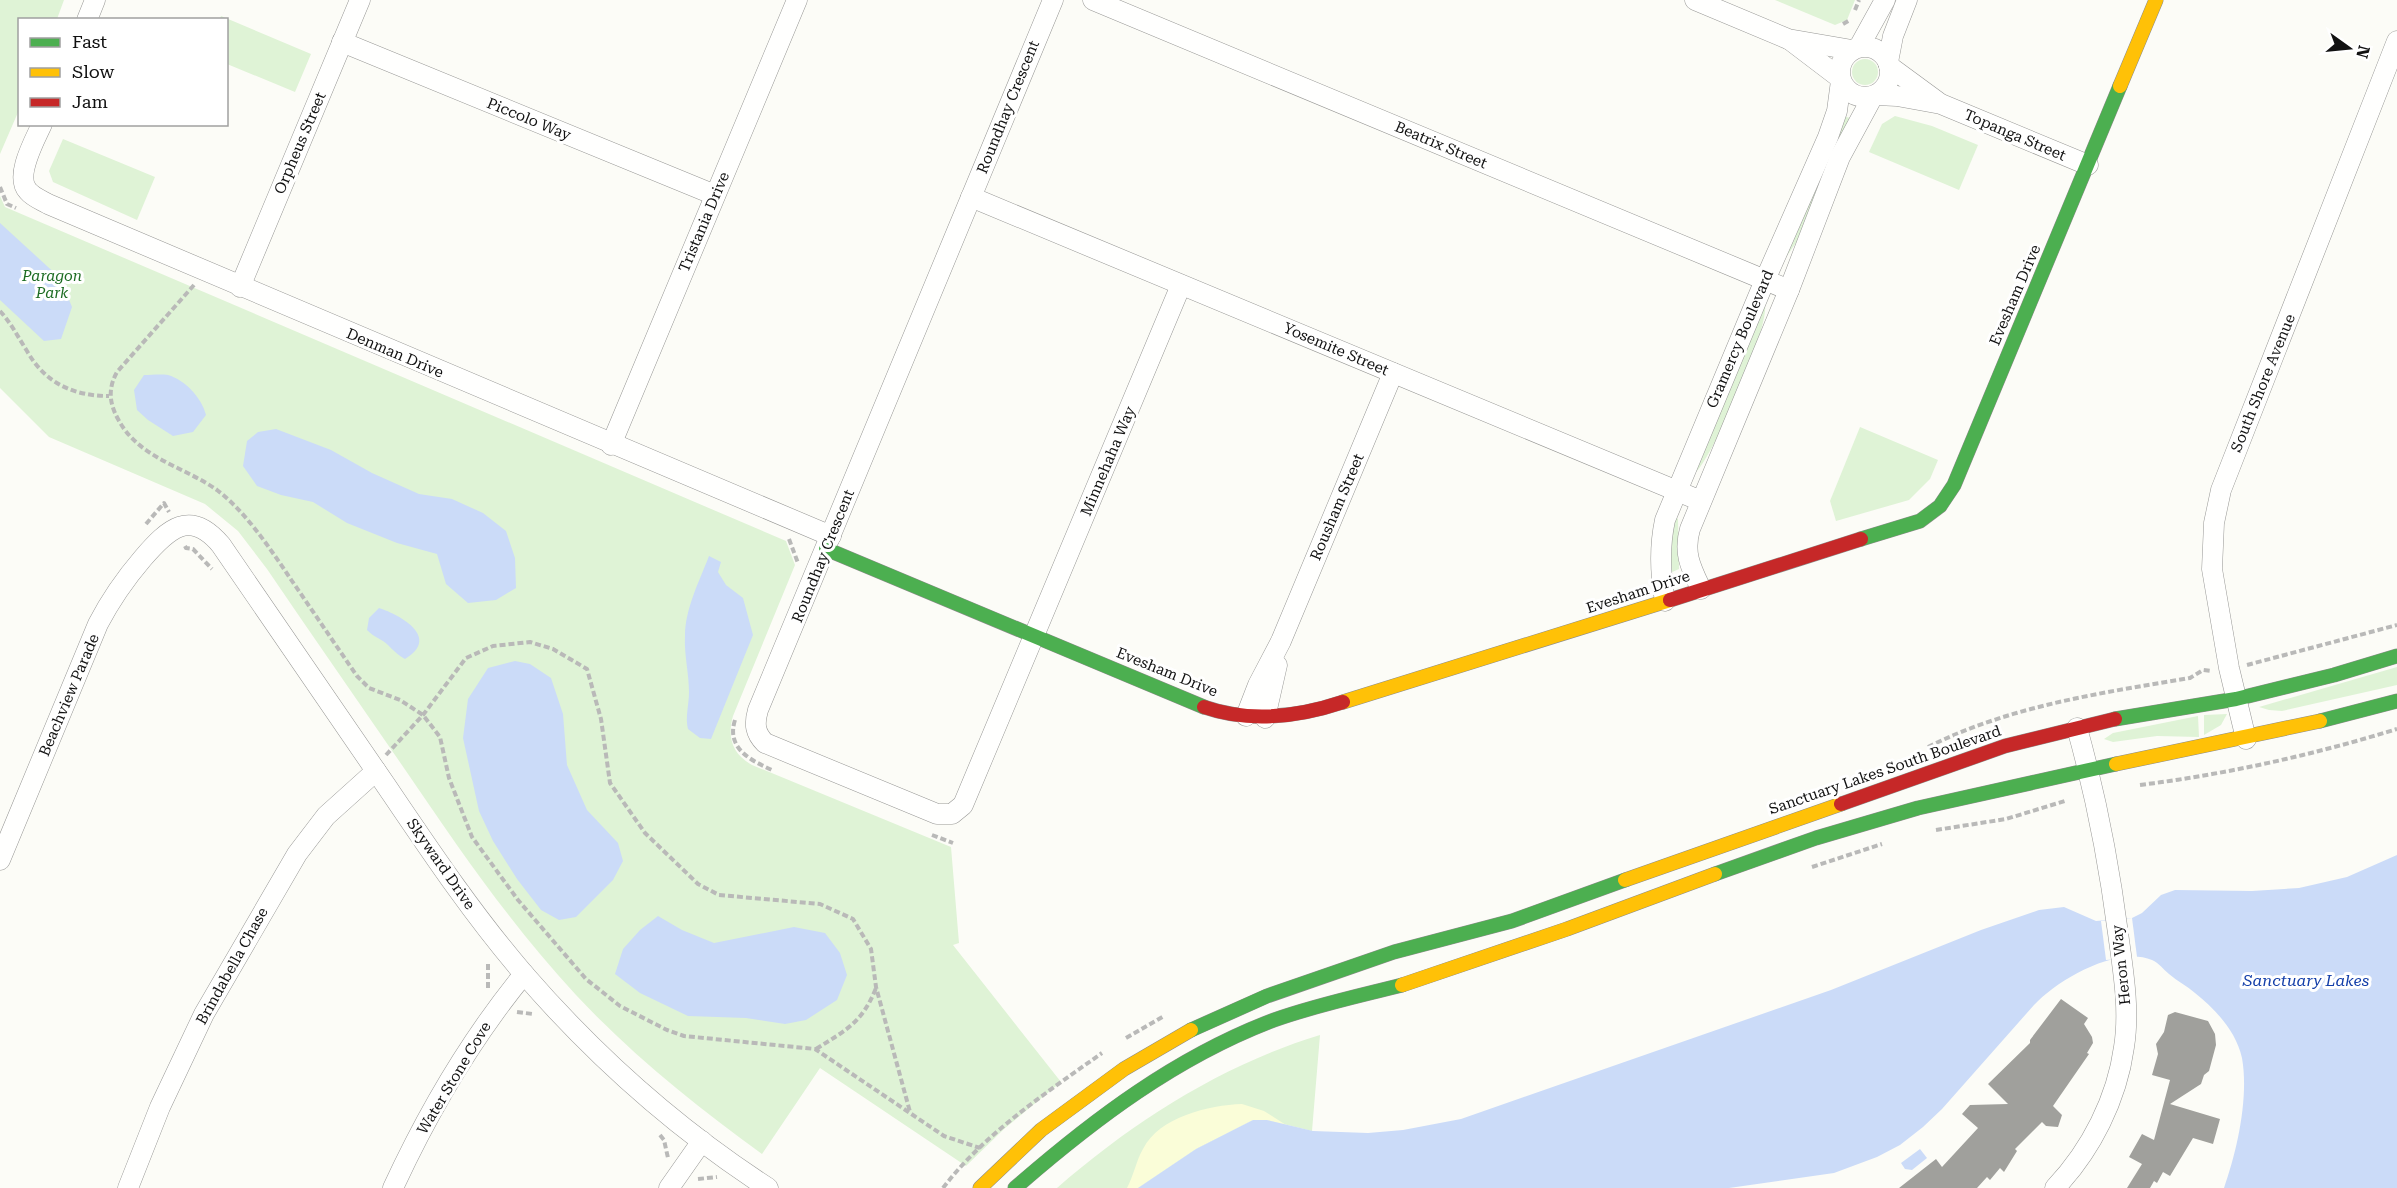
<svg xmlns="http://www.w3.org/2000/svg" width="2397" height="1188" viewBox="0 0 2397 1188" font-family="'Roboto Serif',serif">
	<rect width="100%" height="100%" fill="#fcfcf7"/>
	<g fill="#dff3d6">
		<polygon points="0,0 64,0 57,19 20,20 19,110 0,154"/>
		<polygon points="1775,0 1855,0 1847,20 1835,25"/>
		<polygon points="221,16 311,54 295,92 227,64 226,20 220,19"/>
		<circle cx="1865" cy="72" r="13"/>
		<polygon points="1842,115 1852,119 1798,240 1784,260"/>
		<polygon points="1895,116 1932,126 1978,145 1959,190 1869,152 1882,124"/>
		<polygon points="63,139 155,177 137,220 53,182 49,171"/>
		<path d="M0 196 5 207 786 541 795 565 733 716C727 737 732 754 752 765L951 847 959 943 953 945 1061 1082 1004 1129 966 1166 820 1068 762 1154C696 1106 632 1055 576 995 512 926 459 849 406 771 360 704 313 637 267 569L238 531 205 504 49 437 0 388Z"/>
		<path d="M1765 305C1769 328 1714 454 1696 472Z"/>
		<polygon points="1860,427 1938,460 1930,479 1909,500 1836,521 1830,501"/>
		<polygon points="1676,517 1678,519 1679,569 1670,573 1668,548"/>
		<polygon points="2397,667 2397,685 2282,711 2269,710 2259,707"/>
		<polygon points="2227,714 2221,725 2204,735 2204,715"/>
		<polygon points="2198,716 2199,737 2157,736 2113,742 2104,739 2113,733"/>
		<path d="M1320 1035 1312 1131 1267 1120H1253L1196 1149 1138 1188H1057C1134 1121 1222 1065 1320 1035Z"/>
	</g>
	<path fill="#fafdd8" d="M1242 1104 1264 1111 1286 1125 1267 1120H1253L1196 1149 1138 1188H1127C1134 1175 1136 1161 1143 1149 1159 1117 1209 1105 1242 1104Z"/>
	<g fill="#cbdbf8">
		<polygon points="0,223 60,278 72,307 61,339 44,341 0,300"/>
		<path d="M144 375C151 375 161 374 168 375 185 380 202 398 206 415L193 432 173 436 148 420 137 410 134 390Z"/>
		<polygon points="276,429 331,450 372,473 419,494 452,499 483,513 506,531 515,558 516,588 496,600 468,603 446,584 437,554 397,543 347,523 313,502 281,495 257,486 243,466 247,441 258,432"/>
		<path d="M709 556 721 562 718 572 726 585 743 598 753 635 711 739 700 738 688 729C685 717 689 705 689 692 689 673 684 655 685 636 685 609 699 582 709 556Z"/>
		<path d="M379 608C401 615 441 638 405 659 398 655 394 651 388 645 382 639 375 638 367 630L369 618Z"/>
		<polygon points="515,661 530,664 551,678 563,714 567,765 587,810 618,843 623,861 613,880 576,917 559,920 541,910 517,879 493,841 479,811 463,738 468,699 488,668"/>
		<path d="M2397 855V1188H2224C2237 1151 2249 1098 2242 1058 2236 1031 2216 1010 2195 993 2187 986 2177 981 2169 974 2163 969 2159 963 2152 960 2117 945 2057 980 2034 1005L1942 1109 1923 1127 1900 1145 1877 1157 1834 1173 1729 1188H1138L1196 1149 1253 1120H1267L1313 1131 1368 1133 1403 1130 1461 1119 1831 990 1981 930 2039 910 2064 907 2096 921 2132 918 2142 913 2161 895 2175 890 2252 891 2299 888 2347 877Z"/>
		<polygon points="658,916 682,930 714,943 794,927 825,933 840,953 847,975 837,1000 806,1020 785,1024 746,1018 688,1016 640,993 615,974 623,949 640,930"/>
		<polygon points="1920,1149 1927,1158 1912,1170 1905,1169 1901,1163"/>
	</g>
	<polygon fill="#fcfcf7" points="2132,918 2137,957 2106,960 2101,921"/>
	<g fill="#a0a09c">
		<polygon points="2061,999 2088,1018 2084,1024 2092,1037 2093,1043 2087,1053 2089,1054 2053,1106 2062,1115 2058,1127 2046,1126 2042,1122 2015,1149 2017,1151 2004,1172 2000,1168 1990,1180 1987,1177 1977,1188 1899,1188 1936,1159 1942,1167 1978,1128 1962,1114 1970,1105 2008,1104 1988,1084 2030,1043 2030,1040"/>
		<polygon points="2175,1012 2208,1021 2215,1034 2216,1045 2209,1071 2204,1075 2201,1084 2170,1104 2220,1119 2213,1144 2193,1138 2170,1176 2163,1172 2157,1183 2154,1181 2150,1188 2127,1188 2142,1164 2129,1157 2142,1134 2154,1140 2170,1080 2152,1075 2158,1054 2156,1044 2164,1032 2168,1015"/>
	</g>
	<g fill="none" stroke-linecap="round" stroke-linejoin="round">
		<g stroke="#979795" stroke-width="21">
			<g id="street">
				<path d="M1053 0 758 710C754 724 755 733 765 743L937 814H952L963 805 1181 285"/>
				<polyline points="1093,0 1789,290"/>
				<polyline points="1695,0 1788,39 1852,50"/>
				<polyline points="87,20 95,0"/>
				<polyline points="1790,40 1840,78"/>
				<polyline points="342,42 715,195"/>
				<circle cx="1865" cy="72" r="25"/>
				<polyline points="1859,47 1885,0"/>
				<polyline points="1888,62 1893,36 1907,0"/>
				<polyline points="1889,66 1938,102"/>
				<polyline points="1876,95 1897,96 1941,104 2088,165"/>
				<path d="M42 124C35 140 14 176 28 191 33 197 41 200 48 204L831 536"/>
				<polyline points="971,197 1701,501"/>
				<polyline points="240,287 360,0"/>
				<polyline points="611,445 797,0"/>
				<path d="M1701 589C1691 568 1683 553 1690 529L1789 290 1840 157 1873 96"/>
				<path d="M1665 601C1660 573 1659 548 1665 520L1765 280 1828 137 1837 111 1841 81"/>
				<polyline points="1246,716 1258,685 1281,641 1393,373"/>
				<polyline points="1265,718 1277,665"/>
				<polyline points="2246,739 2229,668 2212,569 2214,523 2221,490 2397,41"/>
				<path d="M0 860 98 624C111 599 125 579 143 558 168 529 190 508 221 545 276 625 331 705 385 784 429 849 473 915 524 974 595 1056 677 1129 768 1188"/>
				<polyline points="128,1188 160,1107 204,1014 297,854 326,816 376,771"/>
				<path d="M393 1188C428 1112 471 1039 524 974"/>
				<polyline points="669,1188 702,1141"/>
				<path d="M2055 1188C2091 1150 2117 1099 2124 1047 2130 1010 2123 970 2118 933 2109 864 2096 796 2077 728"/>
			</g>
		</g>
		<g stroke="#8d8d8b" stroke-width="15">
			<g id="fast">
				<polyline points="1861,539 1920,521 1940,506 1954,485 2120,86"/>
				<polyline points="826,549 1204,707"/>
				<polyline points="2115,719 2236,699 2334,675 2397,656"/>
				<polyline points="2320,721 2397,701"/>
				<polyline points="1715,874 1816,838 1918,808 2116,764"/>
				<polyline points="1191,1030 1267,996 1394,952 1512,921 1625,880"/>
				<path d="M1015 1188C1093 1120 1176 1057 1274 1020 1316 1005 1359 996 1402 985"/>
			</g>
		</g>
		<g stroke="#8d8d8b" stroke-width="15">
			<g id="slow">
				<polyline points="2120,86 2156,0"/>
				<polyline points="1343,702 1670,600"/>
				<polyline points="2116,764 2320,721"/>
				<polyline points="1625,880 1841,804"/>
				<polyline points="1402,985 1567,929 1715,874"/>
				<polyline points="980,1188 1041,1130 1124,1069 1191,1030"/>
			</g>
		</g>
		<g stroke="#8d8d8b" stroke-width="15">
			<g id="jam">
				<polyline points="1670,600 1861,539"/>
				<path d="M1204 707C1250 723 1298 717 1343 702"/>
				<polyline points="1841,804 2005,746 2115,719"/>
			</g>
		</g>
		<g stroke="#b9b9b8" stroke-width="4" stroke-dasharray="6 3" stroke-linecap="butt">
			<polyline points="1855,10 1859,0"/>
			<polyline points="1843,24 1850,20"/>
			<polyline points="0,187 7,204 16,208"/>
			<path d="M194 285 117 372C108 388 109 403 118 419 138 458 185 467 217 490 247 513 271 550 292 581 314 613 335 644 357 676L369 688 400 700 423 715 440 737 449 778 472 837 518 900 586 979 620 1006 667 1030 684 1036 815 1049 944 1136 980 1148"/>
			<path d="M0 311C11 323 18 337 27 351 45 383 73 396 109 396"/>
			<polyline points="146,524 164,503 169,512"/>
			<polyline points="789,539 798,563"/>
			<polyline points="185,546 186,548 193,549 212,569"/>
			<polyline points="2247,665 2397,625"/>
			<path d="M735 720C726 748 750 760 772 770"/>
			<path d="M1928 747C2010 706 2100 693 2190 678L2203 670 2211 671"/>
			<polyline points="386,755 423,715 466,658 493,646 530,642 553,649 587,669 601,719 610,783 645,833 698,884 719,895 820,904 853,919 871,949 876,987 910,1112"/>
			<path d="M2140 785C2227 774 2313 755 2397 729"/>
			<polyline points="1936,830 2006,819 2065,801"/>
			<polyline points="932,835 953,843"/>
			<polyline points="1812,867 1882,844"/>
			<polyline points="488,964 488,989"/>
			<polyline points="517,1012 533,1014"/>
			<polyline points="1126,1038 1164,1016"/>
			<path d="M816 1049C846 1030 862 1023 876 988"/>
			<polyline points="660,1135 664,1140 668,1158"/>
			<polyline points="698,1179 717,1177"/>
			<path d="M943 1188C985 1133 1046 1093 1102 1053"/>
		</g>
		<use href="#street" stroke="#fffffe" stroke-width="20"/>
		<use href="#fast" stroke="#4caf50" stroke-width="14"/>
		<use href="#slow" stroke="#ffc107" stroke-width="14"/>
		<use href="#jam" stroke="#c62828" stroke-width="14"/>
	</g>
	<g text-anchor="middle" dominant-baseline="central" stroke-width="6" stroke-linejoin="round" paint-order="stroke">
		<g font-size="15" fill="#111" stroke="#fff">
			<text transform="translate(1008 107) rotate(-68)">Roundhay Crescent</text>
			<text transform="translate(529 119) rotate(22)">Piccolo Way</text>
			<text transform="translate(2015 135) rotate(23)">Topanga Street</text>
			<text transform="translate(300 143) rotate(-67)">Orpheus Street</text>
			<text transform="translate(1441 145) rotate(23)">Beatrix Street</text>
			<text transform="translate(704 222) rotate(-67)">Tristania Drive</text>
			<text transform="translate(2015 295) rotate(-67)">Evesham Drive</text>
			<text transform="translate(1740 339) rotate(-67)">Gramercy Boulevard</text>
			<text transform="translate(1336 349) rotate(23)">Yosemite Street</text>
			<text transform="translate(395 353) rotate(23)">Denman Drive</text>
			<text transform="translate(2263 383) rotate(-68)">South Shore Avenue</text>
			<text transform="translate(1108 461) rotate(-67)">Minnehaha Way</text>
			<text transform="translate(1337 507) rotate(-67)">Rousham Street</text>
			<text transform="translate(823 556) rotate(-68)">Roundhay Crescent</text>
			<text transform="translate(1638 592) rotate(-18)">Evesham Drive</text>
			<text transform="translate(1167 672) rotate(22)">Evesham Drive</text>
			<text transform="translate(69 695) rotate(-67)">Beachview Parade</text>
			<text transform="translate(1885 770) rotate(-19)">Sanctuary Lakes South Boulevard</text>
			<text transform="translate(441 864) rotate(55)">Skyward Drive</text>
			<text transform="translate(2121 965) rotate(-96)">Heron Way</text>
			<text transform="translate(232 966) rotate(-61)">Brindabella Chase</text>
			<text transform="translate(454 1078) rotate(-59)">Water Stone Cove</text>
		</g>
		<g font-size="15" font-style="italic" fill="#1d6c22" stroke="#fff">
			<text x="52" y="276">Paragon<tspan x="52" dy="17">Park</tspan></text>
		</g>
		<g font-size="16" font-style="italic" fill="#133ea9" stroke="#fff">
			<text x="2306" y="980">Sanctuary Lakes</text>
		</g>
	</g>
	<rect x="18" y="18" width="210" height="108" fill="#ffffff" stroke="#a0a0a0" stroke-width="1.5"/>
	<rect x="30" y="38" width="30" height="9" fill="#4caf50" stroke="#a0a0a0" stroke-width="1.5"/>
	<text x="72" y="48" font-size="18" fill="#111111">Fast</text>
	<rect x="30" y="68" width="30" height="9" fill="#ffc107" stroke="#a0a0a0" stroke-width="1.5"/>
	<text x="72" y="78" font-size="18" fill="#111111">Slow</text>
	<rect x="30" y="98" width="30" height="9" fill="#c62828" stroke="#a0a0a0" stroke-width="1.5"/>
	<text x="72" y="108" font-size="18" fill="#111111">Jam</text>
	<g transform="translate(2349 48) rotate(105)" stroke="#ffffff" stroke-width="4.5" paint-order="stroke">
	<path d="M0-4.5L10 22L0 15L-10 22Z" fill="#111111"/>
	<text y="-9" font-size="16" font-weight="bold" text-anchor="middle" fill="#111111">N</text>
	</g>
</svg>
